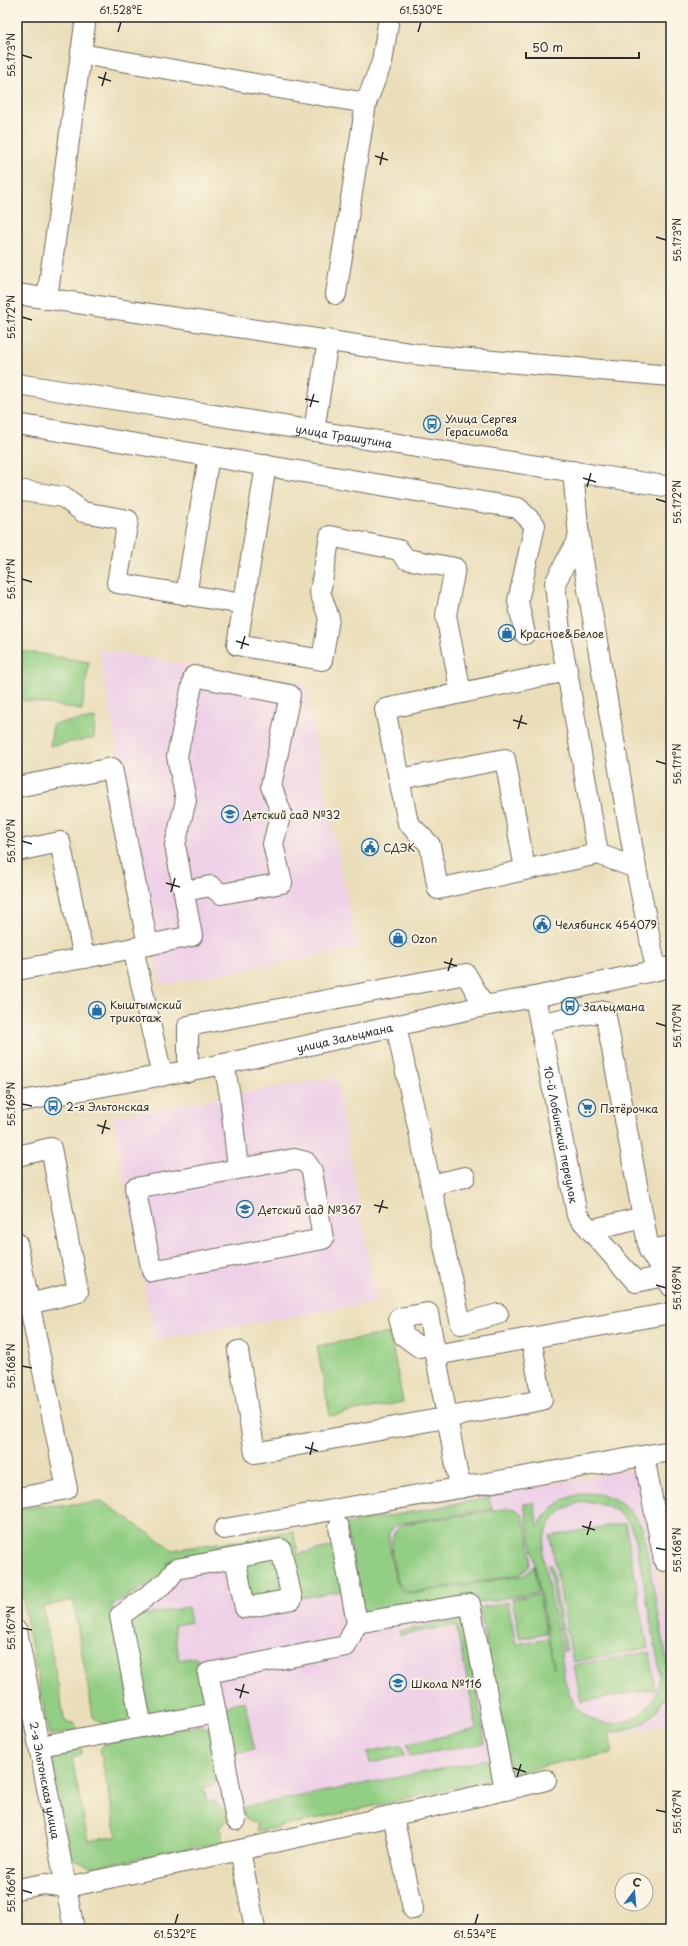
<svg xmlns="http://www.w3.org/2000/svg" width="688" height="1946" viewBox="0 0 688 1946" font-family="'Playpen Sans',sans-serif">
	<rect width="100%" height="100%" fill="#fcf5e5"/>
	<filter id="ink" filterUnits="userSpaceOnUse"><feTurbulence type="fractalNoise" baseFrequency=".025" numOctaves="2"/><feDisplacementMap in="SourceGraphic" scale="8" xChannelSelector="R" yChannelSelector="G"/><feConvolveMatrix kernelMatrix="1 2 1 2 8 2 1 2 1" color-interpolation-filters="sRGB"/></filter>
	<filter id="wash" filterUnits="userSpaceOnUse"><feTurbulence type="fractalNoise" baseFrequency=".012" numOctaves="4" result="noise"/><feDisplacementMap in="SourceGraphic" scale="16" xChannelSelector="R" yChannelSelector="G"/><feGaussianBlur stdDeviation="0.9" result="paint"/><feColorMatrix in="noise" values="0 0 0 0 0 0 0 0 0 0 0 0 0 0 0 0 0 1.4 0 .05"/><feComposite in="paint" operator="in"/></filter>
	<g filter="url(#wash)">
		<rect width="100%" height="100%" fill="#eadeba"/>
		<g fill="#eed0e7">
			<polygon points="99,650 304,684 357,949 161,985"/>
			<polygon points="336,1077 376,1302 155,1340 112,1117"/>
			<polygon points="637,1468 671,1642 671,1723 499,1762 152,1826 103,1573 293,1533 297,1552 334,1545 331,1523 355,1521"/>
		</g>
		<g fill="#92ce83" stroke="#5e7c57" fill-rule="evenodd">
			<polygon points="17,650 89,662 82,710 17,699"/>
			<polygon points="95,718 94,738 50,746 53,724"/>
			<polygon points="390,1333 403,1402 330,1416 317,1346"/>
			<path d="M584 1493C612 1493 631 1505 643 1530L668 1667C672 1703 646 1734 608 1732L613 1753 560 1762 517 1773 511 1770 479 1608 508 1602 516 1644 548 1638 554 1668 524 1504 534 1503 538 1527C548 1508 563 1497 584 1493ZM583 1502C609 1501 629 1515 636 1540L659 1667C665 1721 598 1746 572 1699 564 1686 563 1668 561 1652 555 1620 549 1589 543 1557 541 1529 556 1508 583 1502Z"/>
			<path d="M489 1498 492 1509 402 1523C397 1526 392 1527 390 1533 387 1543 394 1581 401 1589 405 1593 410 1593 416 1593L526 1575 534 1565 539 1592 477 1603 476 1596 374 1617 365 1614 345 1524Z"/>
			<path d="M103 1502 173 1550 293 1531 298 1554 335 1546 342 1591 300 1598 287 1539 168 1562V1569L164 1576 112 1605 134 1719C120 1722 103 1729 93 1717L73 1600 43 1607 65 1722 74 1723 78 1727 76 1731 49 1735 17 1571V1508Z"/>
			<path d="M510 1508C514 1509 518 1510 521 1514 527 1522 533 1557 529 1566 526 1571 522 1573 517 1575L415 1592C405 1592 401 1588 397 1580 394 1562 383 1534 404 1524Z"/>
			<polygon points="625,1523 648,1648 573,1662 550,1536"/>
			<polygon points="268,1558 276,1562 282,1588 279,1591 251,1598 242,1563"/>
			<polygon points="548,1564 551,1564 567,1651 563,1651"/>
			<polygon points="539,1594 546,1633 520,1638 512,1599"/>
			<polygon points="188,1607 191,1622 174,1625 179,1660 197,1657 206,1700 204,1705 151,1716 149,1714 130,1626 137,1616"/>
			<polygon points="458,1620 464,1623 466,1628 485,1743 410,1756 407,1744 477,1729 456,1625 400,1635 399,1631"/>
			<polygon points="649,1652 655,1689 581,1702 574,1665"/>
			<polygon points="245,1701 254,1749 232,1754 224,1709 231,1704"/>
			<path d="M199 1725 209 1728 220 1775 212 1786 204 1787 207 1801 214 1802 227 1811C228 1820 227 1824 219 1827L224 1842 92 1867 71 1859 50 1751 80 1747 82 1750 81 1754 72 1758 88 1841 117 1836 100 1750 104 1744Z"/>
			<polygon points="402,1745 404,1756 370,1763 367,1752"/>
			<path d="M492 1759C493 1771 494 1777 482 1782L257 1832 256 1823 250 1821 244 1816V1807Z"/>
		</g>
	</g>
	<g filter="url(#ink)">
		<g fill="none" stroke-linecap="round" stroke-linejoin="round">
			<g stroke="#6e6a5d" stroke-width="22">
				<g id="minor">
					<polyline points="81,54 366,103 336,294"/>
					<polyline points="366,103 382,62 389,17"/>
					<polyline points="17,294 423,355 671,376"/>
					<polyline points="47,299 86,17"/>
					<path id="s1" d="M17 384 671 487"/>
					<polyline points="17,424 518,508 535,525 518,601 525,634"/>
					<polyline points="314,431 328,340"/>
					<polyline points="266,465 237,645 322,660 329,618 320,592 330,536 399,550 406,559 455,568 446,615 461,693"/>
					<polyline points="573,471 579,537 636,868 656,970"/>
					<polyline points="17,490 63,497 83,512 128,520 117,583 243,604"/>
					<polyline points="186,595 209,456"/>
					<polyline points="567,671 561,641 555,583 579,537"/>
					<polyline points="400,779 505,759 525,869"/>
					<polyline points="17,787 112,768 148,945 84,958 60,842 17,851"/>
					<polyline points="598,854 567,671 385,709 408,823 430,845 438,889 598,854 636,868"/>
					<polyline points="148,945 192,936 175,845 186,800 177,756 194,676 290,695 271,786 281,812 273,844 282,883 221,894 211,886 184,891"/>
					<polyline points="133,948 162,1076"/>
					<polyline points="17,970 84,958"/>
					<path id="s2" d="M535 997 577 1215 636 1282 665 1276 671 1286"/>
					<polyline points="540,1023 605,1011 649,1250 665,1276"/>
					<polyline points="396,1026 461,1324 498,1314"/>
					<polyline points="224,1064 230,1096 238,1169 135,1188 152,1271 323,1239 312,1171 306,1162 294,1159 238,1169"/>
					<polyline points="188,1072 188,1026 466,974 484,1006"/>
					<path id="s3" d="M17 1102 224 1064 484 1006 535 997 671 967"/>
					<polyline points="17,1156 51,1148 78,1292 29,1304"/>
					<polyline points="431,1185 465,1177"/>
					<polyline points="590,1230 643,1217"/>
					<polyline points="17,1243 67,1489 17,1498"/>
					<polyline points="649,1250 671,1246"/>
					<polyline points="433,1344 419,1347 404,1336 399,1318 428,1313 460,1488"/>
					<polyline points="238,1351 255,1453 542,1400 531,1338"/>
					<polyline points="435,1355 671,1313"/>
					<polyline points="644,1456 664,1561"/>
					<polyline points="224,1529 671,1451"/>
					<path id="s4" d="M17 1631 74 1929"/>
					<polyline points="216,1713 208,1673 346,1646 357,1623 339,1527"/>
					<polyline points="142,1727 120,1616 166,1582 176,1569 281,1549 292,1599 245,1608 235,1558"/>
					<polyline points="40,1746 216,1713 236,1820"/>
					<polyline points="505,1790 546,1780"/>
					<polyline points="393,1816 413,1909"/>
					<polyline points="240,1850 255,1929"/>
					<polyline points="17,1889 44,1884 67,1887 240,1850 505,1790 470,1604 357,1623"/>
				</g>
			</g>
			<use href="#minor" stroke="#fff" stroke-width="20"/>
		</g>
	</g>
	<path fill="none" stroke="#2b2b2b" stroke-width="1.5" d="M118 32 121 22M418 32 421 22M22 55 32 58M98 77 111 81M102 86 106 72M375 156 388 160M380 165 383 152M656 237 666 240M22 317 32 320M305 399 319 402M310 407 314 394M583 478 596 482M587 487 591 473M656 499 666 502M22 579 32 582M236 641 249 645M241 649 245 636M513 720 527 724M518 729 522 715M656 761 666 764M22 841 32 844M166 883 180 887M171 892 175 878M444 962 457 966M448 971 452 958M656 1023 666 1026M22 1104 32 1106M97 1125 110 1129M102 1134 106 1120M374 1205 388 1208M379 1213 383 1200M656 1285 666 1288M22 1366 32 1368M305 1447 318 1451M310 1455 313 1442M582 1526 595 1530M587 1535 591 1521M656 1548 666 1550M22 1628 32 1630M235 1689 249 1693M240 1698 244 1684M513 1768 526 1772M517 1777 521 1764M656 1810 666 1812M22 1890 32 1893M175 1924 178 1914M475 1924 478 1914"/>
	<defs>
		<g id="bus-ring" transform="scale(0.9)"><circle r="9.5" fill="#fcf5e5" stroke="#1f6fb2" stroke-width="1.5"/><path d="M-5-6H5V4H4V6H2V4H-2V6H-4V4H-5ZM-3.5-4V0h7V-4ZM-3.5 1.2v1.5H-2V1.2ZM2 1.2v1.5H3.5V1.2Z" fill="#1f6fb2"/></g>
		<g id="shop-ring" transform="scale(0.9)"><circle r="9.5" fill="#fcf5e5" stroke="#1f6fb2" stroke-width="1.5"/><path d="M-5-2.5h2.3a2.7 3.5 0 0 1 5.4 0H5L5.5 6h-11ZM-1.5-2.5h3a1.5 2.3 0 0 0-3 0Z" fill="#1f6fb2"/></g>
		<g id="school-ring" transform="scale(0.9)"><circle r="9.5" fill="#fcf5e5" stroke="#1f6fb2" stroke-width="1.5"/><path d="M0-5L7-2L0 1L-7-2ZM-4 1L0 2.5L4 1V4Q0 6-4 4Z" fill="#1f6fb2"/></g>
		<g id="civic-ring" transform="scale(0.9)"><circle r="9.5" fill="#fcf5e5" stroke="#1f6fb2" stroke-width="1.5"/><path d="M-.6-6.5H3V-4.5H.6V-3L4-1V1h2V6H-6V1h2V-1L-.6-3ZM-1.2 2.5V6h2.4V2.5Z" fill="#1f6fb2"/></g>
		<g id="supermarket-ring" transform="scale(0.9)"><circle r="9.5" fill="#fcf5e5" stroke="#1f6fb2" stroke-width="1.5"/><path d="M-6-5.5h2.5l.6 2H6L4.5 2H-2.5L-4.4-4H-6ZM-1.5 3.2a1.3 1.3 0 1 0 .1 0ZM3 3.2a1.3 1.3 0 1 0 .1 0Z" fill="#1f6fb2"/></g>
	</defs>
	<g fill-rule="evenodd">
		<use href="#bus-ring" x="432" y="424"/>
		<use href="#shop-ring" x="507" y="633"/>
		<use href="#school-ring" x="230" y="814"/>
		<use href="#civic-ring" x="370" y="847"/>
		<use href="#civic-ring" x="542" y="924"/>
		<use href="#shop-ring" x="398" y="938"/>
		<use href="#bus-ring" x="570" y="1006"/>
		<use href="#shop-ring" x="97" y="1010"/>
		<use href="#bus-ring" x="53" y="1106"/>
		<use href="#supermarket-ring" x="587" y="1108"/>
		<use href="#school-ring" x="245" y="1209"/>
		<use href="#school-ring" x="398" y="1683"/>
	</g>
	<g text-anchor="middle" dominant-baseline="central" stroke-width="3.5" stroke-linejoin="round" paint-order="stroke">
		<g font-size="11" fill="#2b2b2b" stroke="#fcf5e5" text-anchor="start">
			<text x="445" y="418">Улица Сергея<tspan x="445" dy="13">Герасимова</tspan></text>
			<text x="520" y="633">Красное&amp;Белое</text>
			<text x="243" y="814">Детский сад №32</text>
			<text x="383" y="847">СДЭК</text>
			<text x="555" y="924">Челябинск 454079</text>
			<text x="411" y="938">Ozon</text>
			<text x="110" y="1004">Кыштымский<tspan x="110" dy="13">трикотаж</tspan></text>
			<text x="583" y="1006">Зальцмана</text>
			<text x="66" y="1106">2-я Эльтонская</text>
			<text x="600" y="1108">Пятёрочка</text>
			<text x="258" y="1209">Детский сад №367</text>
			<text x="411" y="1683">Школа №116</text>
		</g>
		<g font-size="11" fill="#2b2b2b" stroke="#fcf5e5">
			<text stroke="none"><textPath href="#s1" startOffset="331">улица Трашутина</textPath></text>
			<text stroke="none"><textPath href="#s3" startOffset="334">улица Зальцмана</textPath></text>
			<text stroke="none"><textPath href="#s2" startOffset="140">10-й Лобинский переулок</textPath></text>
			<text stroke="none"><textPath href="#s4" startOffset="152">2-я Эльтонская улица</textPath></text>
		</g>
	</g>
	<rect width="688" height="1946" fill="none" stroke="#fcf5e5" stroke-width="44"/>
	<g transform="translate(634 1892) rotate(16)"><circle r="19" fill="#fcf5e5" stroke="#a8a49b"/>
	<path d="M0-3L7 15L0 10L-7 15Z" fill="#1f6fb2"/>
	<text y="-6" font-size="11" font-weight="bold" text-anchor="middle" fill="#2b2b2b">С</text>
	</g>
	<path d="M526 52v6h113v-6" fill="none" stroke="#2b2b2b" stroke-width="2"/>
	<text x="532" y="52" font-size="12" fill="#2b2b2b" stroke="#fcf5e5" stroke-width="3" paint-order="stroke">50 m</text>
	<rect x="22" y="22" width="644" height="1902" fill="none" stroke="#2b2b2b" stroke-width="1.5"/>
	<g font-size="10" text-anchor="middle" fill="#2b2b2b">
		<text x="121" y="14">61.528°E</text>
		<text x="421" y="14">61.530°E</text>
		<text transform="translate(11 55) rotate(-90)" y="4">55.173°N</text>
		<text transform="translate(677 240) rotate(-90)" y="4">55.173°N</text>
		<text transform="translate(11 317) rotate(-90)" y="4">55.172°N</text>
		<text transform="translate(677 502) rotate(-90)" y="4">55.172°N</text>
		<text transform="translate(11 579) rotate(-90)" y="4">55.171°N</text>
		<text transform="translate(677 764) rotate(-90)" y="4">55.171°N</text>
		<text transform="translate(11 841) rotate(-90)" y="4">55.170°N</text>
		<text transform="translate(677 1026) rotate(-90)" y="4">55.170°N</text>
		<text transform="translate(11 1104) rotate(-90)" y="4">55.169°N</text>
		<text transform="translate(677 1288) rotate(-90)" y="4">55.169°N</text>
		<text transform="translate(11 1366) rotate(-90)" y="4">55.168°N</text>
		<text transform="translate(677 1550) rotate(-90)" y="4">55.168°N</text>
		<text transform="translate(11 1628) rotate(-90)" y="4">55.167°N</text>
		<text transform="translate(677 1812) rotate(-90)" y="4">55.167°N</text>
		<text transform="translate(11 1890) rotate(-90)" y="4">55.166°N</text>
		<text x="175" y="1938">61.532°E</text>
		<text x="475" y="1938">61.534°E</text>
	</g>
</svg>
